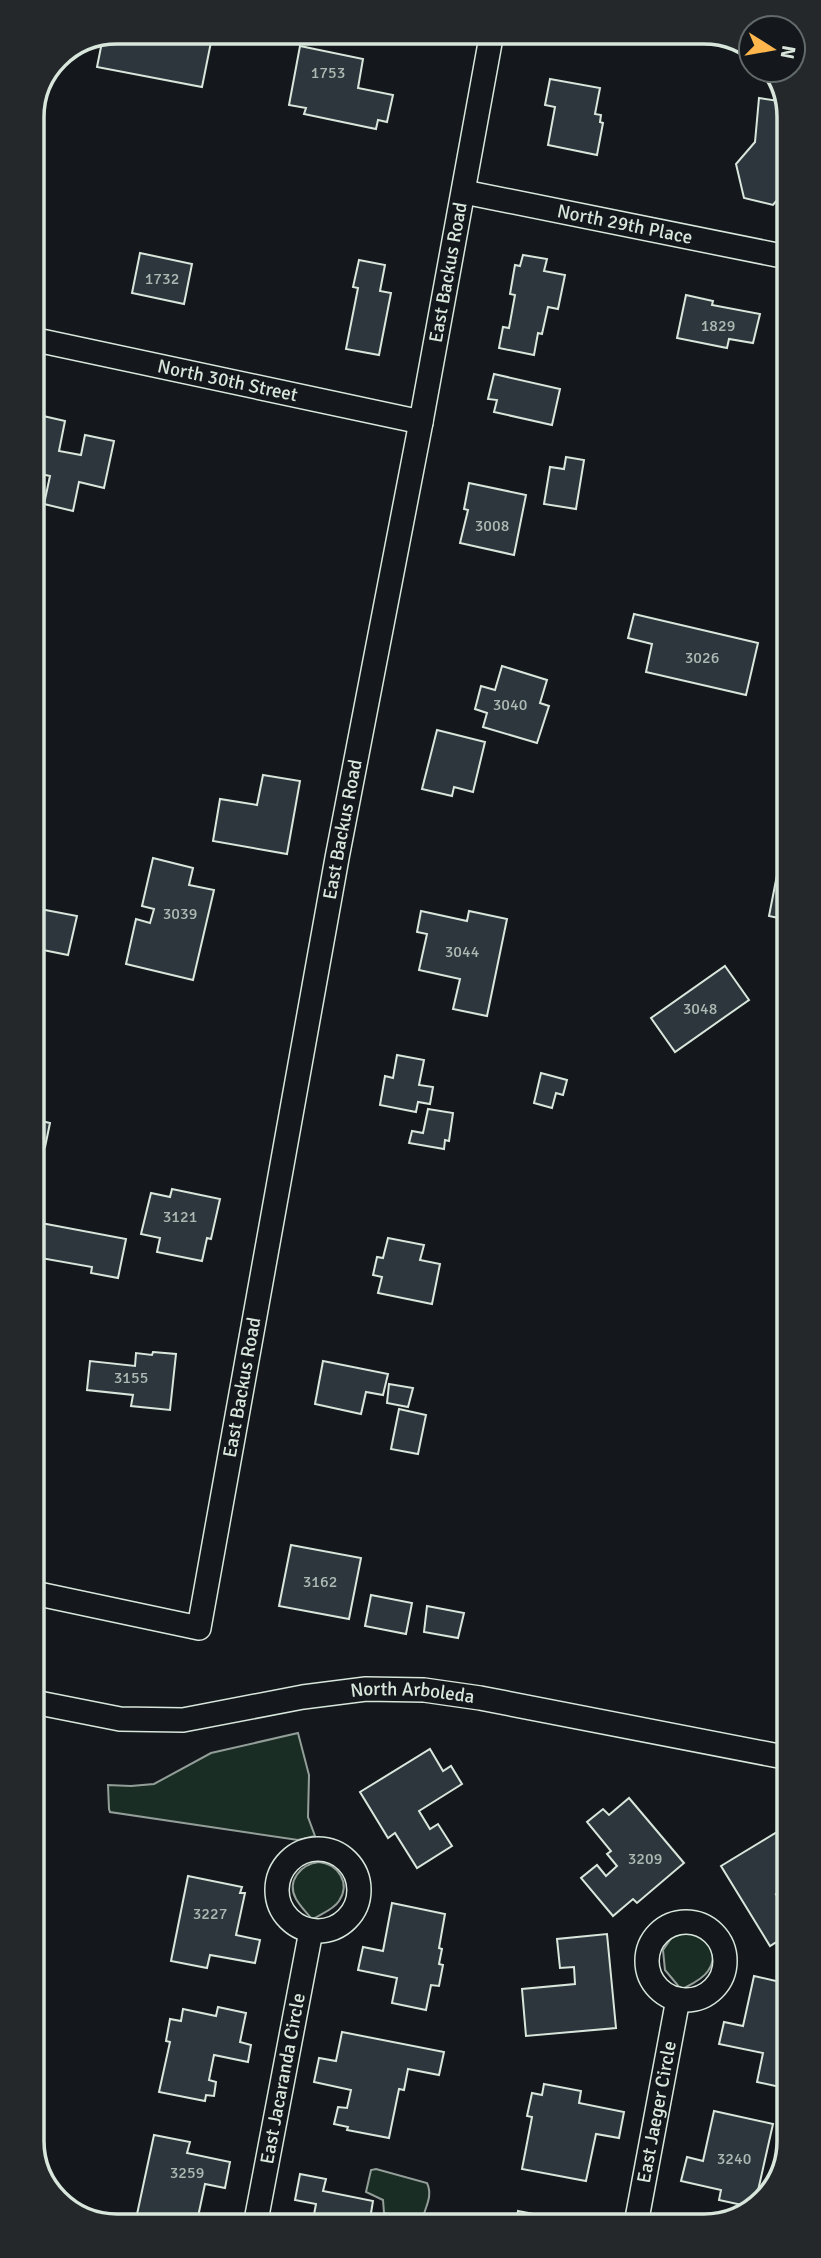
<svg xmlns="http://www.w3.org/2000/svg" width="821" height="2258" viewBox="0 0 821 2258" font-family="Signika,sans-serif">
	<rect width="100%" height="100%" fill="#14181c"/>
	<g fill="#1a2d24" stroke="#939e99" stroke-width="2">
		<polygon points="298,1733 309,1775 308,1817 315,1836 298,1840 110,1812 109,1809 108,1785 131,1786 154,1784 211,1753"/>
		<path d="M319 1862C338 1864 351 1883 339 1901 334 1909 323 1913 315 1918H311C306 1912 300 1906 296 1899 286 1881 301 1864 319 1862Z"/>
		<path d="M688 1932C707 1935 720 1954 708 1971 703 1979 692 1984 684 1988H680L665 1970 663 1950 672 1937Z"/>
		<path d="M376 2169 427 2183C434 2198 423 2210 421 2225H403L399 2221 389 2218 390 2214 384 2213 383 2200 366 2192 371 2170Z"/>
	</g>
	<g fill="#2c363c" stroke="#d8e6dc" stroke-width="2">
		<polygon points="117,31 133,34 134,32 180,33 180,32 213,32 202,87 97,67 103,37"/>
		<polygon points="300,46 363,59 358,88 393,95 387,122 378,120 376,129 304,114 306,108 289,105"/>
		<polygon points="550,79 600,88 595,114 601,115 600,122 603,123 597,155 548,145 555,107 545,105"/>
		<polygon points="759,98 786,102 787,188 773,205 744,198 736,164 755,142"/>
		<polygon points="140,253 192,264 184,304 132,293"/>
		<polygon points="523,255 547,259 544,271 565,275 558,309 548,307 542,334 538,333 534,355 499,348 503,327 509,328 515,295 510,294 515,265 520,266"/>
		<polygon points="359,260 385,265 380,291 391,293 379,355 346,349 358,288 353,287"/>
		<polygon points="686,295 713,301 712,305 760,314 753,343 729,339 727,348 677,338"/>
		<polygon points="494,374 560,389 552,425 494,412 497,400 488,399"/>
		<polygon points="39,415 65,421 59,451 81,455 85,435 114,441 104,488 79,482 73,511 44,504 50,476 32,472 32,445"/>
		<polygon points="566,457 584,460 576,509 544,504 550,467 564,469"/>
		<polygon points="469,483 526,495 514,555 460,543 468,510 464,509"/>
		<polygon points="634,614 758,643 746,695 646,672 652,644 628,638"/>
		<polygon points="502,666 547,680 540,703 549,706 537,743 483,727 487,713 475,709 481,686 495,690"/>
		<polygon points="437,730 485,742 473,792 454,787 452,796 422,789"/>
		<polygon points="263,775 300,781 287,854 213,841 220,799 257,805"/>
		<polygon points="787,824 788,824 788,920 769,916"/>
		<polygon points="153,858 193,868 189,885 214,890 193,980 126,964 136,919 150,923 154,909 142,906"/>
		<polygon points="35,908 77,916 68,955 33,948"/>
		<polygon points="421,911 467,921 469,911 507,919 487,1016 453,1009 460,979 419,970 427,934 417,932"/>
		<polygon points="725,966 749,1000 675,1052 651,1018"/>
		<polygon points="397,1055 424,1060 419,1085 433,1087 430,1104 418,1102 416,1112 380,1105 385,1076 393,1078"/>
		<polygon points="541,1073 567,1080 563,1095 556,1093 552,1108 534,1103"/>
		<polygon points="428,1109 453,1113 449,1141 445,1140 444,1149 409,1143 412,1131 423,1133"/>
		<polygon points="33,1119 50,1123 45,1147 33,1145"/>
		<polygon points="172,1189 220,1199 211,1239 207,1238 202,1261 157,1252 160,1238 141,1234 151,1193 170,1197"/>
		<polygon points="41,1223 126,1239 118,1278 91,1273 92,1267 35,1257"/>
		<polygon points="388,1238 424,1245 420,1260 440,1264 432,1304 378,1293 382,1277 373,1275 377,1257 383,1258"/>
		<polygon points="153,1352 176,1354 170,1410 131,1406 133,1395 87,1390 90,1361 135,1366 136,1353 152,1355"/>
		<polygon points="323,1361 388,1374 383,1395 366,1392 361,1414 315,1404"/>
		<polygon points="389,1384 413,1388 408,1407 387,1403"/>
		<polygon points="399,1409 426,1415 418,1454 391,1449"/>
		<polygon points="291,1545 361,1558 349,1619 279,1606"/>
		<polygon points="371,1595 412,1603 406,1634 365,1626"/>
		<polygon points="427,1606 464,1613 458,1638 424,1632"/>
		<polygon points="430,1749 443,1771 451,1766 462,1784 419,1811 430,1829 438,1824 452,1846 417,1868 395,1833 388,1838 360,1792"/>
		<polygon points="629,1798 684,1863 637,1903 633,1899 613,1916 581,1878 597,1865 606,1876 617,1866 607,1854 611,1851 587,1822 603,1809 609,1815"/>
		<polygon points="787,1826 789,1830 789,1886 776,1894 783,1906 789,1903 789,1934 770,1946 721,1866"/>
		<polygon points="188,1876 242,1887 240,1893 245,1893 236,1935 260,1940 255,1963 210,1955 207,1968 171,1961"/>
		<polygon points="392,1903 445,1914 439,1948 442,1949 439,1964 443,1965 439,1986 431,1985 426,2010 392,2003 397,1978 358,1970 363,1947 383,1951"/>
		<polygon points="607,1934 616,2028 526,2036 522,1989 575,1984 574,1967 560,1968 557,1939"/>
		<polygon points="754,1976 789,1984 789,2089 757,2082 763,2053 719,2044 724,2022 743,2026"/>
		<polygon points="218,2007 246,2013 240,2042 251,2045 248,2062 214,2055 209,2080 216,2082 214,2096 206,2095 205,2101 159,2092 170,2042 166,2041 170,2019 181,2021 183,2009 216,2016"/>
		<polygon points="342,2032 444,2052 439,2075 408,2069 404,2090 399,2089 389,2138 347,2130 348,2127 334,2124 338,2107 347,2108 351,2090 314,2082 319,2058 336,2061"/>
		<polygon points="544,2084 581,2091 579,2103 624,2112 619,2138 596,2134 586,2181 522,2169 532,2117 527,2116 532,2093 542,2095"/>
		<polygon points="714,2111 773,2124 755,2204 751,2207 719,2200 721,2190 681,2181 687,2157 703,2161"/>
		<polygon points="154,2135 190,2142 187,2153 230,2162 225,2188 205,2184 196,2226 166,2226 136,2219"/>
		<polygon points="300,2174 326,2179 323,2191 373,2201 369,2225 312,2225 316,2204 295,2200"/>
		<polygon points="518,2211 560,2219 559,2224 516,2224"/>
	</g>
	<g fill="none" stroke-linecap="round" stroke-linejoin="round">
		<g stroke="#d8e6dc" stroke-width="26">
			<g id="minor">
				<path id="s1" d="M464 192 787 257"/>
				<path id="s2" d="M32 339 421 422"/>
				<path id="s3" d="M34 1593 199 1628 337 858 421 422 492 32"/>
				<path id="s4" d="M34 1702 120 1719 183 1720 303 1697 366 1689 424 1690 480 1698 789 1758"/>
				<circle cx="318" cy="1890" r="41"/>
				<circle cx="686" cy="1961" r="39"/>
				<path id="s5" d="M636 2224 678 1999"/>
				<path id="s6" d="M255 2226 311 1931"/>
			</g>
		</g>
		<use href="#minor" stroke="#14181c" stroke-width="23"/>
	</g>
	<g text-anchor="middle" dominant-baseline="central" stroke-width="5" stroke-linejoin="round" paint-order="stroke">
		<g font-size="16" fill="#adbab4">
			<text x="328" y="73">1753</text>
			<text x="162" y="279">1732</text>
			<text x="718" y="326">1829</text>
			<text x="492" y="526">3008</text>
			<text x="702" y="658">3026</text>
			<text x="510" y="705">3040</text>
			<text x="180" y="914">3039</text>
			<text x="462" y="952">3044</text>
			<text x="700" y="1009">3048</text>
			<text x="180" y="1217">3121</text>
			<text x="131" y="1378">3155</text>
			<text x="320" y="1582">3162</text>
			<text x="645" y="1859">3209</text>
			<text x="210" y="1914">3227</text>
			<text x="734" y="2159">3240</text>
			<text x="187" y="2173">3259</text>
		</g>
		<g font-size="19" fill="#d8e6dc" stroke="#14181c">
			<text stroke="none"><textPath href="#s1" startOffset="164">North 29th Place</textPath></text>
			<text stroke="none"><textPath href="#s3" startOffset="1547">East Backus Road</textPath></text>
			<text stroke="none"><textPath href="#s2" startOffset="200">North 30th Street</textPath></text>
			<text stroke="none"><textPath href="#s3" startOffset="980">East Backus Road</textPath></text>
			<text stroke="none"><textPath href="#s3" startOffset="413">East Backus Road</textPath></text>
			<text stroke="none"><textPath href="#s4" startOffset="383">North Arboleda</textPath></text>
			<text stroke="none"><textPath href="#s6" startOffset="150">East Jacaranda Circle</textPath></text>
			<text stroke="none"><textPath href="#s5" startOffset="114">East Jaeger Circle</textPath></text>
		</g>
	</g>
	<path d="M0 0H821V2258H0ZM117 44H704A73 73 0 0 1 777 117V2141A73 73 0 0 1 704 2214H117A73 73 0 0 1 44 2141V117A73 73 0 0 1 117 44Z" fill="#24282b" fill-rule="evenodd"/>
	<path fill="none" stroke="#d8e6dc" stroke-width="3.5" d="M117 44H704A73 73 0 0 1 777 117V2141A73 73 0 0 1 704 2214H117A73 73 0 0 1 44 2141V117A73 73 0 0 1 117 44Z"/>
	<g transform="translate(772 49) rotate(101)"><circle r="33" fill="#14181c" stroke="#626a69" stroke-width="2"/>
	<path d="M0-5L12 26L0 18L-12 26Z" fill="#ffb74d"/>
	<text y="-10" font-size="19" font-weight="bold" text-anchor="middle" fill="#d8e6dc">N</text>
	</g>
</svg>
